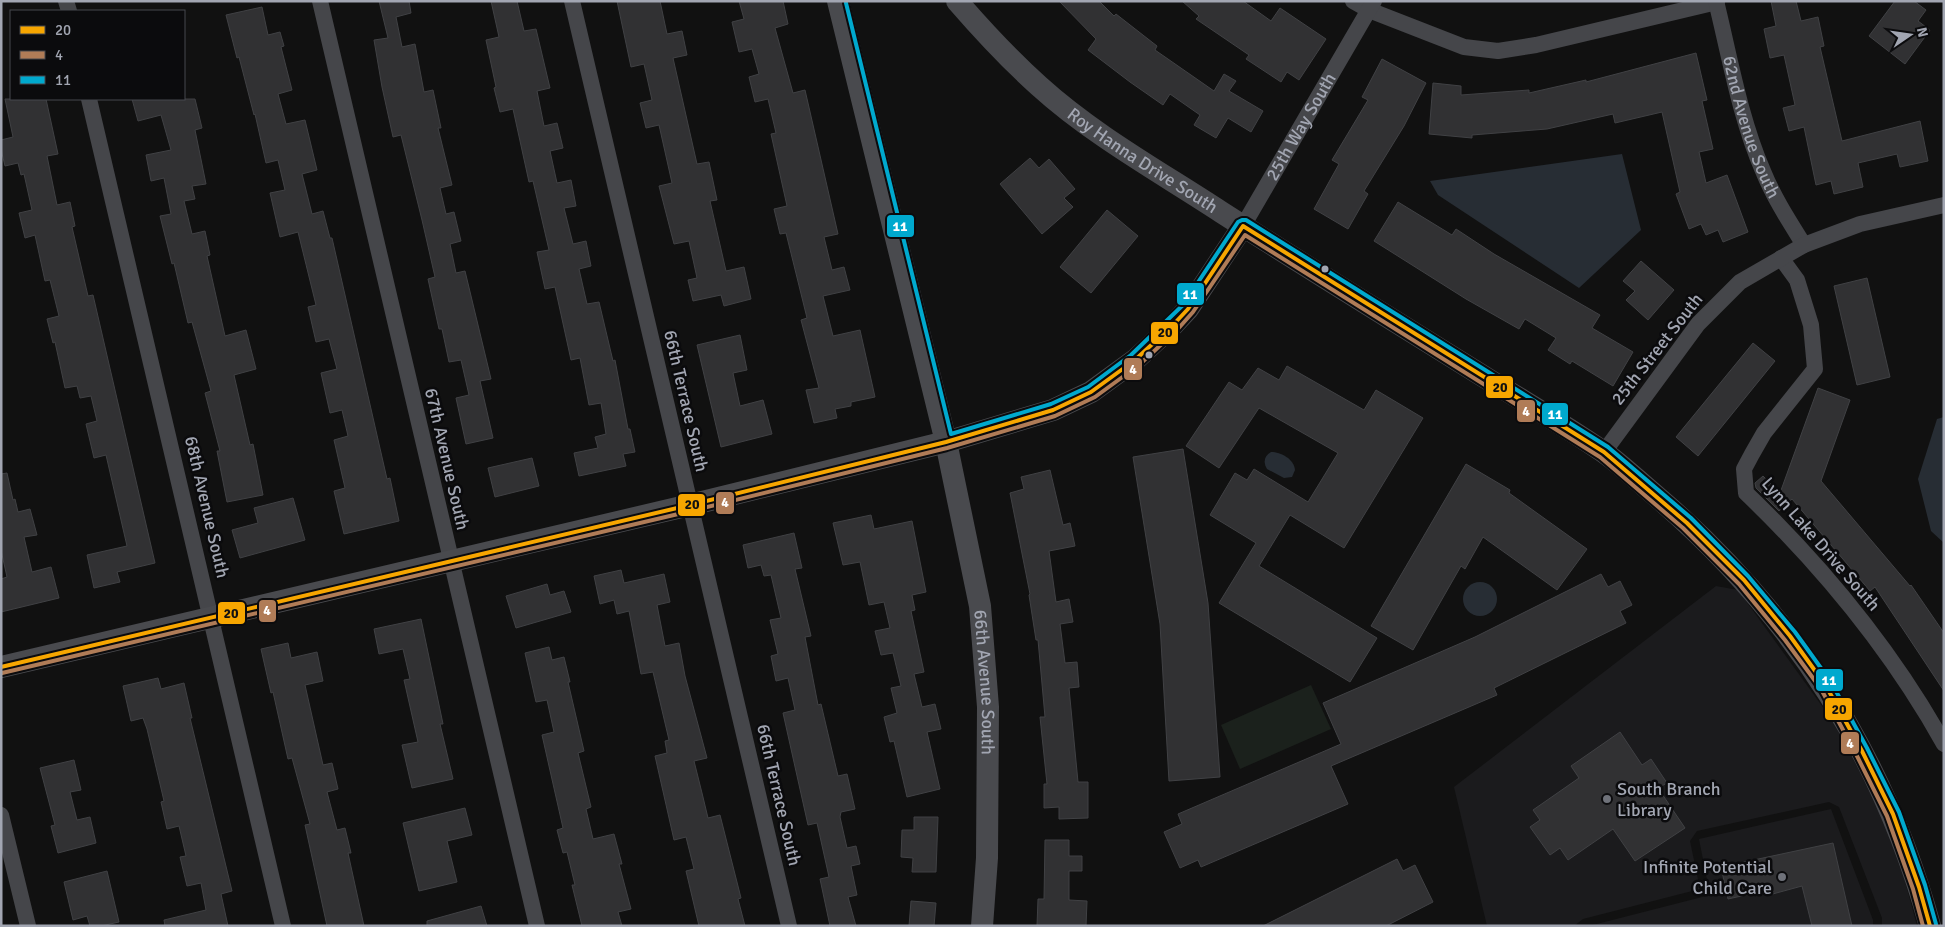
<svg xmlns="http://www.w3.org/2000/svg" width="1945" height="927" viewBox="0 0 1945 927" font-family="Signika,sans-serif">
	<rect width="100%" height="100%" fill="#111"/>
	<g fill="#1b1b1d">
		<polygon points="1716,586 1738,590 1835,724 1884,818 1900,862 1917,926 1882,926 1882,918 1839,807 1829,802 1697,831 1690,841 1700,889 1583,919 1574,926 1487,926 1454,787"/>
		<polygon points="1831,809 1873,920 1873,926 1589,926 1710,895 1699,839"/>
	</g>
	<polygon fill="#1b211c" points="1311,685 1331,729 1240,769 1221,725"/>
	<g fill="#272d34">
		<polygon points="1622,154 1641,230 1579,288 1438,195 1430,181"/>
		<polygon points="1944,417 1944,543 1931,531 1918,479 1937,419"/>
		<path d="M1271 452C1281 452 1294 459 1295 470L1292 477 1284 478 1267 469C1263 462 1264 456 1271 452Z"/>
		<circle cx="1480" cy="599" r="17"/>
	</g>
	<g fill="#313133" stroke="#404144">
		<polygon points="379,1 409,1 411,13 396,17 402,47 415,44 424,92 433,90 441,128 438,128 452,185 440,188 446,214 454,212 461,241 450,244 456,273 465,271 491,379 480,381 493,438 466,444 456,398 469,395 461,360 449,362 442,329 439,329 428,279 435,277 422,220 401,135 393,137 382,87 374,40 388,38"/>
		<polygon points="491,1 517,1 524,31 536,29 550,88 537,91 544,126 557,123 563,148 550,151 557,183 571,180 576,206 564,208 573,244 586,241 591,266 579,269 587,304 599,302 613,361 615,360 628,429 630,429 635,452 623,454 626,466 579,476 574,453 598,448 595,437 606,434 601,403 589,405 580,358 571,360 555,287 545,289 537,252 549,250 533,181 529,182 513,109 500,112 494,88 496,87 486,40 499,37"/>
		<polygon points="617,1 660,1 667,34 682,31 687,55 673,58 697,164 709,162 717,200 710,201 726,271 744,267 751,299 724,306 721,295 693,301 688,280 697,278 689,241 674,244 659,186 672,183 659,125 646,128 640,103 652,100 644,64 631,67"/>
		<polygon points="739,1 783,1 788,24 775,28 793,93 805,90 838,234 824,237 832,270 844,267 850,290 823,296 833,336 860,330 875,397 851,402 851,406 835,409 837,418 814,423 806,390 819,388 801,320 807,318 786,233 780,234 774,209 787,206 771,134 776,133 768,99 755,102 749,77 759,74 752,49 739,52 732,22 744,19"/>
		<polygon points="1059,1 1099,1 1114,16 1116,14 1157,46 1155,50 1214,91 1224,74 1236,81 1229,91 1263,111 1251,132 1228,118 1216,138 1194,125 1200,115 1170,94 1163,105 1130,82 1088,50 1096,39"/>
		<polygon points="1182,1 1243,1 1271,21 1280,8 1326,39 1299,80 1287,72 1281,82 1246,59 1249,55 1196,19 1199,16"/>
		<polygon points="1771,1 1796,1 1801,21 1818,17 1824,46 1820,47 1842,141 1920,121 1928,161 1900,167 1897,154 1858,163 1863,187 1834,194 1831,181 1816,185 1804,127 1789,131 1783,108 1795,105 1784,55 1770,58 1764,29 1776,26"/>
		<polygon points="1895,1 1914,1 1926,10 1918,21 1930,30 1905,64 1869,36"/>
		<polygon points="262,7 268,35 280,32 284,46 281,47 292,90 278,94 286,124 305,120 317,170 302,174 312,214 323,211 330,238 332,238 387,479 390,478 399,521 344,534 334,491 345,488 334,440 348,436 342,410 330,413 321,373 337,369 329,339 316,342 308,307 316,305 298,232 280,237 270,193 285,190 278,160 266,163 255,114 254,115 239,57 237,58 226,15"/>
		<polygon points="1696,53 1707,100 1702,101 1713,149 1699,152 1706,183 1727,175 1748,232 1723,242 1718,230 1706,235 1701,224 1689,229 1676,194 1680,192 1662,112 1615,123 1613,114 1547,129 1472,135 1472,138 1429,134 1433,83 1461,86 1461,95 1529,90 1529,93 1586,80 1586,82"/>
		<polygon points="1382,59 1426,83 1404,126 1364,191 1368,194 1348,229 1314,209 1339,164 1332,160 1368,100 1362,97"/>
		<polygon points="5,99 46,99 58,154 47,156 57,205 70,202 75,226 72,227 88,296 93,295 155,563 117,572 120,582 94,588 87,555 127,546 106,455 94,458 86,424 97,421 91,396 80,398 77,386 65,388 55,342 53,343 47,319 59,316 50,280 45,281 35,235 25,238 19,213 32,210 24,174 21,175 18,163 5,166 1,149 1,140 13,137"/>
		<polygon points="132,99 195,99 202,128 195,130 206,184 192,186 195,199 184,201 192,234 205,231 210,255 207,256 225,336 246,330 256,369 234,375 250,445 253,444 263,495 227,502 217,451 220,451 205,393 211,391 192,322 188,323 174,263 172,264 160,216 171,214 164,178 151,181 146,155 171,150 161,115 138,121"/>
		<polygon points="1030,158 1039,168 1049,159 1075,189 1064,198 1073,207 1042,234 1000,184"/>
		<polygon points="1398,202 1452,235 1456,229 1494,254 1600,315 1592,328 1633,352 1613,386 1572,361 1570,364 1548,350 1556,338 1525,319 1519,329 1466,299 1374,241"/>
		<polygon points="1107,210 1138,236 1091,293 1060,267"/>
		<polygon points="1641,261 1674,290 1648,320 1626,300 1635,291 1623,281"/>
		<polygon points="1867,278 1890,377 1857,385 1834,286"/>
		<polygon points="740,335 747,370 733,373 740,406 763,400 772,434 721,447 697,345"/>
		<polygon points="1753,343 1775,361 1698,456 1676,437"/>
		<polygon points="1287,366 1364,410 1376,390 1423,418 1344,548 1290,515 1259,566 1377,638 1350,682 1219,603 1256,543 1210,515 1235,473 1247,480 1254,469 1308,502 1338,453 1259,408 1219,468 1186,446 1229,382 1242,390 1258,368 1279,380"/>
		<polygon points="1818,388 1850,400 1821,481 1910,586 1911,585 1944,633 1944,691 1875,587 1870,591 1792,499 1779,511 1756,488 1755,483 1763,476 1780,493"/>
		<polygon points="1183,449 1208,603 1220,777 1169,781 1160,624 1133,457"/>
		<polygon points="532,458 539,486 495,497 488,468"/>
		<polygon points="1466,464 1510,490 1509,493 1587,549 1557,590 1483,537 1465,569 1461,566 1413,650 1371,626"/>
		<polygon points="1050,470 1063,525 1070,523 1075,546 1049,551 1056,602 1069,599 1073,622 1060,624 1065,663 1077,662 1079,687 1069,688 1078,782 1088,782 1088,818 1059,819 1059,807 1044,808 1044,784 1047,784 1040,717 1045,717 1038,640 1036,640 1029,595 1030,594 1010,493 1024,489 1021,477"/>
		<polygon points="7,473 13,500 15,499 18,512 30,509 37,535 24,537 32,572 51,567 59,598 1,612 1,579 7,577 1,550 1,474"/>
		<polygon points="293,498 305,540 240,558 232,530 258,523 254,508"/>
		<polygon points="871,515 874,529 912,521 926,592 912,595 915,610 911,611 924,672 914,674 922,707 935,704 941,729 927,732 940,789 907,797 894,741 890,742 884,717 897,713 891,688 901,686 893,653 881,655 875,631 890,628 884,602 869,605 860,562 843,565 833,523"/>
		<polygon points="794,533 802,568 795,569 811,636 805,637 818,705 821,704 838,776 847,774 855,809 841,812 840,817 847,848 856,846 860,864 851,866 857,895 848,897 856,926 830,926 820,879 829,877 817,823 808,825 783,713 795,710 788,678 776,681 771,656 778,654 770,620 781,618 771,575 764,576 761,565 748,568 743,545"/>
		<polygon points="621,570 624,583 664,574 670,602 657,605 665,646 679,643 685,676 707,758 694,761 702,793 708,818 720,815 741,898 738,899 745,926 699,926 686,871 694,869 686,837 674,840 655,756 667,753 665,741 669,740 653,672 641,674 629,611 617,614 614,600 600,604 594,576"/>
		<polygon points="1601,574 1608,587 1620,581 1632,605 1620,611 1626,623 1494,688 1497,695 1331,766 1348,804 1201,867 1198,860 1180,868 1164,832 1182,824 1178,814 1341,744 1323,703 1475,637"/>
		<polygon points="547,584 550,595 564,591 571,612 516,628 506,596"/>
		<polygon points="421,619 443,724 440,724 453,779 412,788 402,745 418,742 404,680 410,679 403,649 379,654 374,629"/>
		<polygon points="288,643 291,658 317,652 323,681 305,685 323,765 332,763 338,789 327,792 337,830 345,828 351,853 348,853 364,926 327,926 305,825 310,824 292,758 288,759 273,692 271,693 261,649"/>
		<polygon points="549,647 552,660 564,657 570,682 568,682 584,751 578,753 591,807 586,809 593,839 614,834 622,864 619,864 631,909 618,912 622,926 582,926 572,885 575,885 567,852 563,853 557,830 563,828 542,735 554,732 547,700 536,702 525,653"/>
		<polygon points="158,678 161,689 184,683 192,718 190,718 232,891 221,894 228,926 165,926 164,920 206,910 201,883 187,886 180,857 186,856 179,826 167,829 161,802 164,801 147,729 143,718 131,721 123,686"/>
		<polygon points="1620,732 1642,765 1651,759 1667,783 1658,788 1685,828 1635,861 1613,829 1568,860 1560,848 1550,855 1530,827 1540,820 1533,810 1579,778 1571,766"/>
		<polygon points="74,760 81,790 70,792 77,820 90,817 96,843 58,853 51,826 55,825 40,768"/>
		<polygon points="465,808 472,835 447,841 457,882 419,891 403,823"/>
		<polygon points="914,817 938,817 936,872 912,872 913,858 901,857 902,830 914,830"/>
		<polygon points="1045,840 1069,840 1069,856 1082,856 1082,871 1069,871 1069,900 1087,901 1086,926 1037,926 1038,899 1044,899"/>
		<polygon points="1833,843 1852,926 1812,926 1802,886 1769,895 1768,890 1728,899 1721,867"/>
		<polygon points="1397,859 1403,871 1415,865 1433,902 1386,926 1263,926"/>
		<polygon points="107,871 119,922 101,926 90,926 87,916 73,920 64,882"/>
		<polygon points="911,901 936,903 934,926 909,926"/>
		<polygon points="481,906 487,926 427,926 427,921"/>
	</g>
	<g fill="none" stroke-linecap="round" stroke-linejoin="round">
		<g stroke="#45464a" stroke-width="16">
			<polyline points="66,1 69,11"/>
			<polyline points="320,1 537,926"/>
			<polyline points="572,1 789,926"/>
			<polyline points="1353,1 1369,10 1464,47 1498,51 1536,45 1717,2"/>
			<path id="s1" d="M1716 1C1730 58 1740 118 1763 171 1774 198 1789 221 1804 245"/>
			<polyline points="89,99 283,926"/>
			<path id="s2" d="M1243 226 1374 1"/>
			<path d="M1781 258 1797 280 1811 325 1815 369 1764 433 1752 454 1744 469 1746 493C1823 567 1892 651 1944 744"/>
			<polyline points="1604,452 1698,324 1740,282 1804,245 1860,224 1944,205"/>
			<polyline points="1,815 28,926"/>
		</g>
		<g stroke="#494a4e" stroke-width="22">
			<path id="s3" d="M838 1 946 442 980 606 988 707 987 858 982 926"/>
			<path id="s4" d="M957 1C983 31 1010 60 1039 86 1093 135 1160 172 1221 212 1310 269 1401 325 1491 381 1528 404 1566 426 1602 451 1621 464 1638 481 1655 495 1791 611 1883 753 1930 926"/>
			<polyline points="1,667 690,505 946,442 1053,410 1091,392 1135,360 1173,325 1188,309 1243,226"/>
		</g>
		<g stroke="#0b0b0d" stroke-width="8">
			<polyline id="bus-1" points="1,667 690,505 946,442 1053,410 1091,392 1135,360 1173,325 1188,309 1243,226 1604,452 1687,523 1744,580 1790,636 1826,686 1862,751 1893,814 1919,887 1930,926"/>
		</g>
		<g stroke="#0b0b0d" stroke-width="8">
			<polyline id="bus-2" points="2,673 691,511 947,448 1055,416 1095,397 1139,365 1177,330 1193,312 1245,235 1600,457 1683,528 1739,584 1785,640 1821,689 1856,754 1887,816 1913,889 1923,926"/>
		</g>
		<g stroke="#0b0b0d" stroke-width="8">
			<polyline id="bus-3" points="846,3 951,434 1051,404 1088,387 1131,355 1183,305 1238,222 1242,220 1246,220 1608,447 1691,518 1748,576 1795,632 1831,682 1867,748 1899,812 1925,885 1936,924"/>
		</g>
		<use href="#bus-1" stroke="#f7a600" stroke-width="4"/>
		<use href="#bus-2" stroke="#b07c57" stroke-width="4"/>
		<use href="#bus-3" stroke="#00a9ce" stroke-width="4"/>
	</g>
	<g fill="#a2a6b2" stroke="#0b0b0d" stroke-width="2">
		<circle cx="1325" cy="269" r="4.5"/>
		<circle cx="1149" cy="355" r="4.5"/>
	</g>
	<g fill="#6f727a" stroke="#0b0b0d" stroke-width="2">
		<circle cx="1607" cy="799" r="5"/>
		<circle cx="1782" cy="877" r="5"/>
	</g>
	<g text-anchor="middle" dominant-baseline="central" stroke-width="5" stroke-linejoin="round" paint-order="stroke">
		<g font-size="18" fill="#a2a6b2" stroke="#0b0b0d">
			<text stroke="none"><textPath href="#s1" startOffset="131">62nd Avenue South</textPath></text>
			<text stroke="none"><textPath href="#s2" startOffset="115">25th Way South</textPath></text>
			<text stroke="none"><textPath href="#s4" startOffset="246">Roy Hanna Drive South</textPath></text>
			<text transform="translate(1657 349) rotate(-52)">25th Street South</text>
			<text transform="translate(686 401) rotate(77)">66th Terrace South</text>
			<text transform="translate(447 459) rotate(77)">67th Avenue South</text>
			<text transform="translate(207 507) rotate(77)">68th Avenue South</text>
			<text transform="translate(1821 544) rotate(49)">Lynn Lake Drive South</text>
			<text stroke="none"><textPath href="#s3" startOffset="698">66th Avenue South</textPath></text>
			<text transform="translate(779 795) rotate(77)">66th Terrace South</text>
		</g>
		<g font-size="18" fill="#a2a6b2" stroke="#0b0b0d" text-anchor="start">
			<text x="1617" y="789">South Branch<tspan x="1617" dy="21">Library</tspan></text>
			<text x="1772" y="867" text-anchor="end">Infinite Potential<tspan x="1772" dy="21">Child Care</tspan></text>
		</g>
	</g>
	<g stroke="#0b0b0d" stroke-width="2">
		<rect x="886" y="214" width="29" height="24" rx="5" fill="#00a9ce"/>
		<rect x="1176" y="282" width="29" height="24" rx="5" fill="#00a9ce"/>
		<rect x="1150" y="321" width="29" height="24" rx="5" fill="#f7a600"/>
		<rect x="1123" y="357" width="20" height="24" rx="5" fill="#b07c57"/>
		<rect x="1485" y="375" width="29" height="24" rx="5" fill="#f7a600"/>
		<rect x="1516" y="399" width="20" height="24" rx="5" fill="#b07c57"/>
		<rect x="1541" y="402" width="28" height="24" rx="5" fill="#00a9ce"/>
		<rect x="715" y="491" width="20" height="24" rx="5" fill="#b07c57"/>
		<rect x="677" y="493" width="29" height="24" rx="5" fill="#f7a600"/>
		<rect x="258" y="599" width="19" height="24" rx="5" fill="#b07c57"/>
		<rect x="217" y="601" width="29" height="24" rx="5" fill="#f7a600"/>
		<rect x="1815" y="668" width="29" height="24" rx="5" fill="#00a9ce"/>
		<rect x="1824" y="697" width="29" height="24" rx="5" fill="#f7a600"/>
		<rect x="1840" y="731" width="20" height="24" rx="5" fill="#b07c57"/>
	</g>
	<g font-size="14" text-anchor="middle" font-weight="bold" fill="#fff">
		<text x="900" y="231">11</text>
		<text x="1190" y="299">11</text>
		<text x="1133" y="374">4</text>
		<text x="1526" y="416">4</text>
		<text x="1555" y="419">11</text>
		<text x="725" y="507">4</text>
		<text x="267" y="615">4</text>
		<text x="1829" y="685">11</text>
		<text x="1850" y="748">4</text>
	</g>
	<g font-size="14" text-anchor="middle" font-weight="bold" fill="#111">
		<text x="1165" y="337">20</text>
		<text x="1500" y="392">20</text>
		<text x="692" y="509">20</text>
		<text x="231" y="618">20</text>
		<text x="1839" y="714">20</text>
	</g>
	<rect width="1945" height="927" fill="none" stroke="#a2a6b2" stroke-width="5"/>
	<rect x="10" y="10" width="175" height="90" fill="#0b0b0d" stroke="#47494f"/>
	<rect x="20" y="26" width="25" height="8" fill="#f7a600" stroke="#47494f"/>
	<text x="55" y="35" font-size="15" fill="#a2a6b2">20</text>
	<rect x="20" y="51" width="25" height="8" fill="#b07c57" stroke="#47494f"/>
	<text x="55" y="60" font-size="15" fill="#a2a6b2">4</text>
	<rect x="20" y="76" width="25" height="8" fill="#00a9ce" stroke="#47494f"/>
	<text x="55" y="85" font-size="15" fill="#a2a6b2">11</text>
	<g transform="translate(1910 35) rotate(77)" stroke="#0b0b0d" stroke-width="4" paint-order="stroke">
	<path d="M0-4L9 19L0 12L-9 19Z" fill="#a2a6b2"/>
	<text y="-8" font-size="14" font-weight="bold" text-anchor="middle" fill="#a2a6b2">N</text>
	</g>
</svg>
